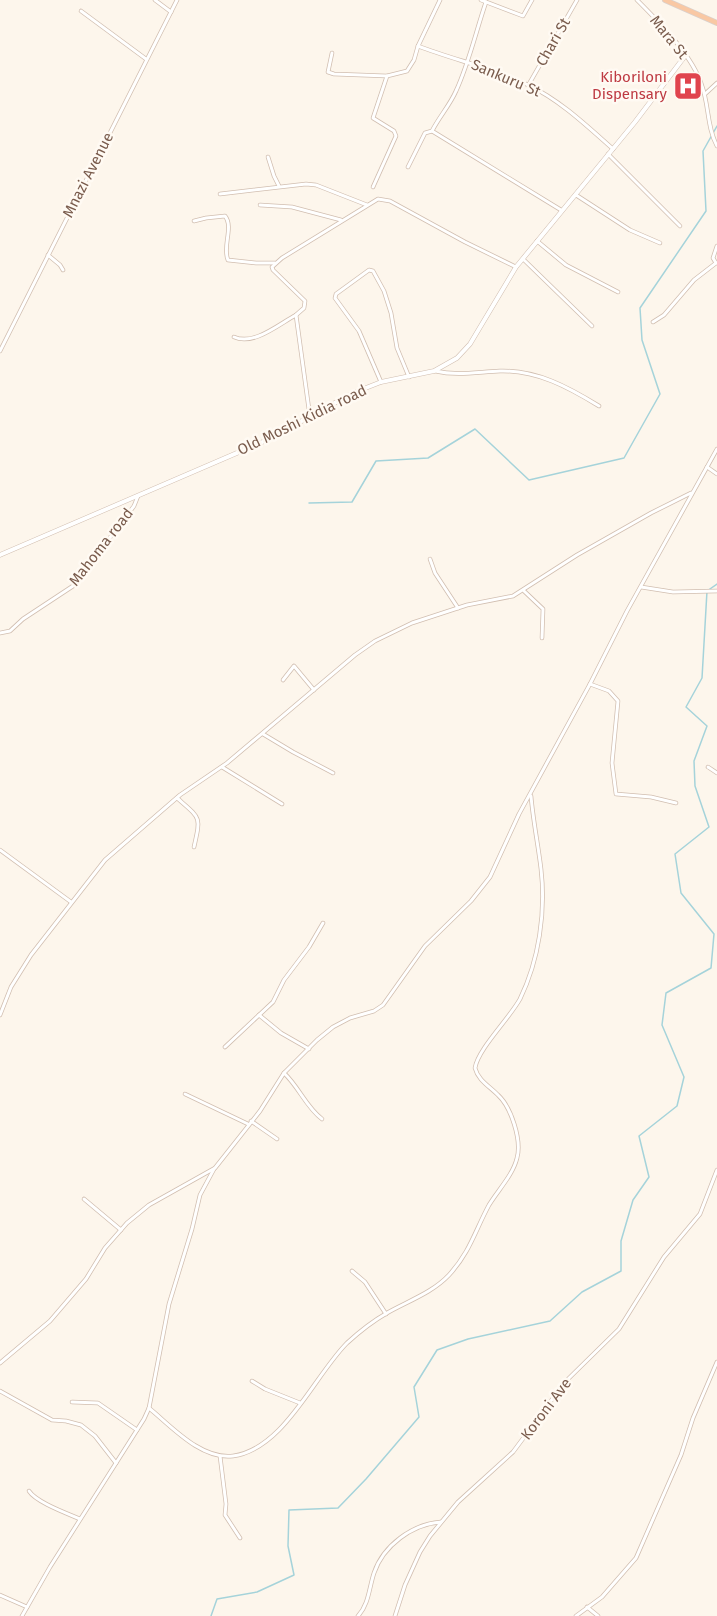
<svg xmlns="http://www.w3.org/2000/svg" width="717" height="1616" viewBox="0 0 717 1616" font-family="'Fira Sans',sans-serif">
	<rect width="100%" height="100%" fill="#fdf6ec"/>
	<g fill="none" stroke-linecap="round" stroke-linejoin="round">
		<g stroke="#a5d3da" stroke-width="1.5">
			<polyline points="309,503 352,502 376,461 428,458 475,429 529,480 624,458 660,394 642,340 640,308 706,211 703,151 717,126"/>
			<polyline points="211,1616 217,1599 257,1592 294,1575 288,1546 289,1510 338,1508 366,1479 419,1417 414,1387 437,1350 468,1339 550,1321 582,1292 621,1271 621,1241 633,1200 649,1177 639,1136 677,1106 684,1077 662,1025 666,993 711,968 714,934 681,893 675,854 709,827 695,786 694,761 707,726 686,707 702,678 707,591 717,584"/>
		</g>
		<g stroke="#d1beb0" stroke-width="4.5">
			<g id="minor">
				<polyline points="155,0 171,12"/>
				<polyline points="481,0 523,16 532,0"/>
				<path d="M637 0C659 22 693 56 702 86 709 105 707 128 717 146"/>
				<polyline points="81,11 146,59"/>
				<path d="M418 46C454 60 493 68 528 85 560 100 587 126 613 149"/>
				<polyline points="332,53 328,72 334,74 387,76 407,71 414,60 418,46 440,0"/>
				<polyline points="529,84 577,0"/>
				<polyline points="705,94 717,83"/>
				<path d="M432 131C439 117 450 105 456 91 469 63 476 31 486 2"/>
				<polyline points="608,154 680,226"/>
				<polyline points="268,157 274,176 279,186"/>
				<polyline points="408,167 425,133 432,131 561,210"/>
				<polyline points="373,187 396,136 394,131 373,118 387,76"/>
				<polyline points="220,194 306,184 316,185 367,205"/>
				<polyline points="576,195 630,230 660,243"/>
				<polyline points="260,205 292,207 341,220"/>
				<path d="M194 221 206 218 225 216C234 227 222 247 228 260L256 263H275"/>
				<polyline points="537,241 566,265 618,292"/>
				<polyline points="48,255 60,265 63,270"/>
				<polyline points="523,259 592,326"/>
				<polyline points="716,263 713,258 717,246"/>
				<polyline points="653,322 664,315 694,280 716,263"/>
				<path d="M234 337C254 346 279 324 296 315"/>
				<polyline points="0,351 177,0"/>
				<path d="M435 371C457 376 477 372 500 371 537 370 568 387 599 406"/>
				<polyline points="381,382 359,331 335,298 336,294 369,270 373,271 384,291 391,313 397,348 409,377"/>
				<polyline points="310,417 296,315 304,308 305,301 273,270 272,267 282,258 378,199 390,201 465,242 516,267"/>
				<polyline points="707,467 717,474"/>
				<polyline points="430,559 435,573 458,608"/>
				<polyline points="641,587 673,592 717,591"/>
				<polyline points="524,591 543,609 542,638"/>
				<polyline points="0,633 10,631 23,619 73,586 134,506 138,496"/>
				<polyline points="283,680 294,666 314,690"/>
				<polyline points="590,684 609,691 618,701 612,763 616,794 651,797 676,803"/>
				<polyline points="263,734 293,752 333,773"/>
				<polyline points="222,767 282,804"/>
				<polyline points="708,767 717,773"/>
				<path d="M177 798C201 819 201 816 194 847"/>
				<polyline points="0,850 71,902"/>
				<polyline points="0,1015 11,987 31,955 105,860 180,795 227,763 355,655 375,641 412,623 467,605 513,596 577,555 651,513 691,493"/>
				<polyline points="259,1015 281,1033 309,1049"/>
				<polyline points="225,1047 273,1002 284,980 309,947 323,923"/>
				<path d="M284 1073C299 1087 306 1107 322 1119"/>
				<polyline points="185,1094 248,1124"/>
				<polyline points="251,1121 277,1139"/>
				<polyline points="84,1199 121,1230"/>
				<polyline points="352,1271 365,1282 386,1314"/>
				<polyline points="0,1363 50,1321 86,1279 105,1248 127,1223 149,1205 215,1168 260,1111 284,1073 317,1040 333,1027 350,1018 374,1011 383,1005 425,946 471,901 490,877 519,814 590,684 627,611 717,449"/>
				<polyline points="252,1381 265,1389 300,1403"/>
				<polyline points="0,1391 52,1420 66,1421 81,1425 95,1436 116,1463"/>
				<polyline points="72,1402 98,1403 137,1430"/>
				<path d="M149 1408C171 1426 201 1460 233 1456 284 1449 314 1376 347 1343 359 1332 373 1321 387 1313 408 1301 432 1293 449 1275 470 1252 475 1231 489 1205 498 1190 513 1175 517 1158 522 1140 511 1107 498 1095 489 1086 478 1080 475 1068 478 1049 509 1019 520 999 539 960 546 912 541 869 538 844 533 820 531 796"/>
				<polyline points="220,1456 226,1504 225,1515 240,1538"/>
				<path d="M29 1491C36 1502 66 1513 80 1519"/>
				<polyline points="0,1595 27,1607"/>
				<polyline points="587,1607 598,1616"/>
				<polyline points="22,1616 50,1567 144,1419 149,1408 169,1304 192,1229 200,1195 214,1169"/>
				<path d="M358 1616C369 1604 369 1588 374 1573 383 1546 412 1524 441 1522"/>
				<polyline points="395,1616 405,1585 420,1552 430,1536 458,1502 513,1452 565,1382 619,1329 664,1257 700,1214 717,1170"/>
				<polyline points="576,1616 602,1597 636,1558 681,1455 693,1418 717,1362"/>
			</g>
		</g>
		<g stroke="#d1beb0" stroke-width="5">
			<polyline id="tertiary" points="0,555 267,440 353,393 381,382 434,371 457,358 470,344 516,267 635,122 685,56"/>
		</g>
		<g stroke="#dad1cd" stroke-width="6">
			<polyline id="trunk" points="665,0 717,23"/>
		</g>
		<use href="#minor" stroke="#fff" stroke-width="3"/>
		<use href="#tertiary" stroke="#fff" stroke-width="4"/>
		<use href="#trunk" stroke="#f9c8a4" stroke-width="4.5"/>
	</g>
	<defs>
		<g id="hospital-square" transform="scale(1.5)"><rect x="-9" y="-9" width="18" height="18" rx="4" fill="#e0444e" stroke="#fffaf3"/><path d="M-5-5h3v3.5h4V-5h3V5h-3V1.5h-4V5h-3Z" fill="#fff"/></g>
	</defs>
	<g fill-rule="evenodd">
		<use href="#hospital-square" x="688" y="86"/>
	</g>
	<g text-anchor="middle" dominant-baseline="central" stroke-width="5" stroke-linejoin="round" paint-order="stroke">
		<g font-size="15" fill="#7a5c4d" stroke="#fffaf3">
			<text transform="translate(669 37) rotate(51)">Mara St</text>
			<text transform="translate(553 42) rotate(-60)">Chari St</text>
			<text transform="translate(506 78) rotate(23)">Sankuru St</text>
			<text transform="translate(88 175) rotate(-63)">Mnazi Avenue</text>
			<text transform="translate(302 420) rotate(-26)">Old Moshi Kidia road</text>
			<text transform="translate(101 547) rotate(-52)">Mahoma road</text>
			<text transform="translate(546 1409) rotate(-53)">Koroni Ave</text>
		</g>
		<g font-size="15" fill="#be3a42" stroke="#fffaf3" text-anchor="end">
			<text x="667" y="77">Kiboriloni<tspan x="667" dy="17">Dispensary</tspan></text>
		</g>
	</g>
</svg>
